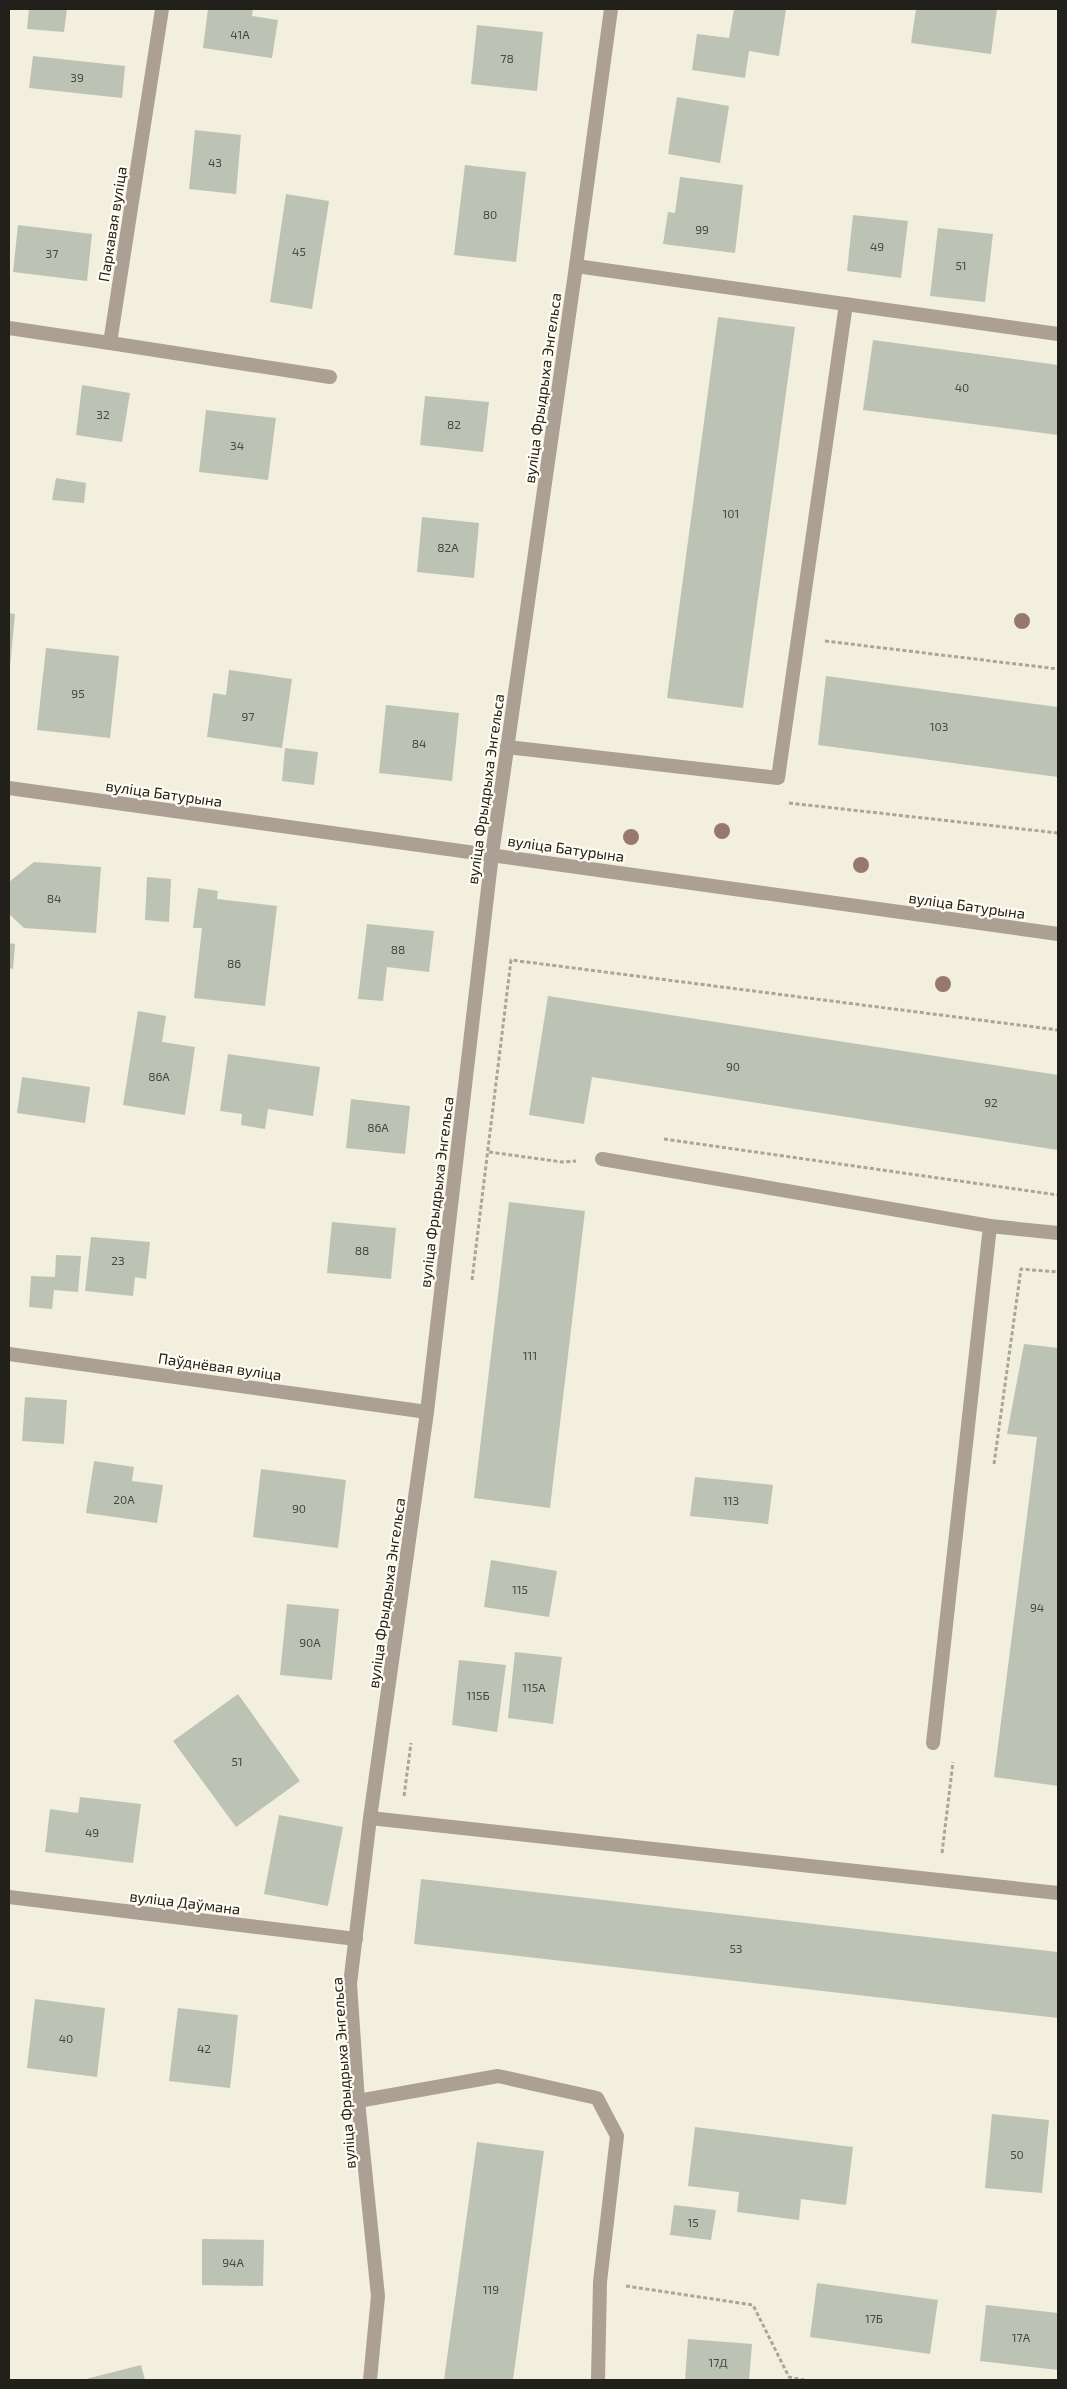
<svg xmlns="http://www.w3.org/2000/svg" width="1067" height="2389" viewBox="0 0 1067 2389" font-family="'Exo 2',sans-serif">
	<rect width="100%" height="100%" fill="#f3efde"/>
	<g fill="#bdc3b4">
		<polygon points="29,9 67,9 64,32 27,29"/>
		<polygon points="208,9 253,9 252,16 278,20 272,58 203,48"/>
		<polygon points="734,9 786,9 779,56 749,51 745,78 692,70 697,34 729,38"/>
		<polygon points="916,9 997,9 991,54 911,43"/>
		<polygon points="477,25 543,32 537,91 471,84"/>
		<polygon points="33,56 125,66 122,98 29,88"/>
		<polygon points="677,97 729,106 720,163 668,154"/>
		<polygon points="195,130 241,135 236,194 189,189"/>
		<polygon points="465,165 526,172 516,262 454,255"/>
		<polygon points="680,177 743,185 735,253 663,244 668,212 675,213"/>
		<polygon points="286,194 329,201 312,309 270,302"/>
		<polygon points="853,215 908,221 901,278 847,271"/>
		<polygon points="18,225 92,234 87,281 13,272"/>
		<polygon points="938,228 993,234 985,302 930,296"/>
		<polygon points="718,317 795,327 743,708 667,698"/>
		<polygon points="873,340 1058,365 1058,435 863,410"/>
		<polygon points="82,385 130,393 122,442 76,435"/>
		<polygon points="425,396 489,402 483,452 420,445"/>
		<polygon points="206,410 276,418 268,480 199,472"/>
		<polygon points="56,478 86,483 84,503 52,500"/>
		<polygon points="422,517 479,523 474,578 417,572"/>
		<polygon points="9,613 15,614 10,667 9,667"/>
		<polygon points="46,648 119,656 110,738 37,730"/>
		<polygon points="229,670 292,679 282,748 207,737 213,693 226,695"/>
		<polygon points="826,676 1058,707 1058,777 818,745"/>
		<polygon points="386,705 459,713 452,781 379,773"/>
		<polygon points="285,748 318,752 314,785 282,781"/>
		<polygon points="34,862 101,867 96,933 24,928 9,914 9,882"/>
		<polygon points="147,877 171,879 169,922 145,920"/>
		<polygon points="198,888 218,891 217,899 277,906 265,1006 194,998 202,928 193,928"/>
		<polygon points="367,924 434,931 429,972 387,967 383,1001 358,999"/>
		<polygon points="9,943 15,944 13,969 9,968"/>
		<polygon points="548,996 1058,1075 1058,1150 592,1077 584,1124 529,1115"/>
		<polygon points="138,1011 166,1016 162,1042 195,1047 185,1115 123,1105"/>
		<polygon points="228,1054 320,1067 313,1116 268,1109 265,1129 241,1125 242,1114 220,1111"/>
		<polygon points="22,1077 90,1087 85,1123 17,1113"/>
		<polygon points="351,1099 410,1106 405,1154 346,1148"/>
		<polygon points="509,1202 585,1211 550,1508 474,1498"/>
		<polygon points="332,1222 396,1228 391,1279 327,1273"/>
		<polygon points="91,1237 150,1242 146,1279 135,1277 133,1296 85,1291"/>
		<polygon points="56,1255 81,1256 78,1292 54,1290 52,1309 29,1307 31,1276 55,1277"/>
		<polygon points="1024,1344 1058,1348 1058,1786 994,1777 1037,1437 1007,1434"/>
		<polygon points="25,1397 67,1400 64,1444 22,1441"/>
		<polygon points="94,1461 134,1467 132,1481 163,1485 157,1523 86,1513"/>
		<polygon points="261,1469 346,1480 338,1548 253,1537"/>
		<polygon points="695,1477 773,1485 768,1524 690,1516"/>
		<polygon points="491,1560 557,1571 549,1617 484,1607"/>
		<polygon points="287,1604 339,1609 332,1680 280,1675"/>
		<polygon points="515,1652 562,1657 553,1724 508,1718"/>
		<polygon points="459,1660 506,1665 497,1732 452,1725"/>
		<polygon points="238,1694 300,1781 236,1827 173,1741"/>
		<polygon points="80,1797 141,1804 133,1863 45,1852 50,1809 78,1813"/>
		<polygon points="279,1815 343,1827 328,1906 264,1894"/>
		<polygon points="421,1879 1058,1952 1058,2018 414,1944"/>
		<polygon points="35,1999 105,2008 97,2077 27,2068"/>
		<polygon points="178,2008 238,2015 230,2088 169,2081"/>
		<polygon points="992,2114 1049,2120 1042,2193 985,2188"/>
		<polygon points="695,2127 853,2147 846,2205 801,2199 799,2220 737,2212 739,2192 688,2186"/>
		<polygon points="477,2142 544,2151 513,2380 444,2380"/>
		<polygon points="674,2205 716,2210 711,2240 670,2235"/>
		<polygon points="202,2239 264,2240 263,2286 202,2285"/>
		<polygon points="817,2283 938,2300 930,2354 810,2337"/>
		<polygon points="986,2305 1058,2313 1058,2370 980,2361"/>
		<polygon points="688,2339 752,2344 749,2380 685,2380"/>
		<polygon points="141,2365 145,2380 82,2380"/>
	</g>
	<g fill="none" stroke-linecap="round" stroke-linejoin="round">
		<g stroke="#a9a699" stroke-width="3" stroke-dasharray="4 2.5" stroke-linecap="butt">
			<polyline points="825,641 1058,669"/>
			<polyline points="789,803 1058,833"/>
			<polyline points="664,1139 1058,1195"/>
			<polyline points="489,1152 562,1162 576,1161"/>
			<polyline points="472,1280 511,960 1058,1030"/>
			<polyline points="994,1464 1021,1269 1058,1272"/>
			<polyline points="404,1796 411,1743"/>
			<polyline points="942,1853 953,1762"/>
			<polyline points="626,2286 753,2305 789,2377 804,2380"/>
		</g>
		<g stroke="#ac9f94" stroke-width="14">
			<polyline points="576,266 1058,334"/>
			<polyline points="110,343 330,377"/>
			<polyline points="507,747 778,778 846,304"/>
			<polyline points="602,1159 990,1226 1058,1233"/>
			<polyline points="933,1743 990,1226"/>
			<polyline points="370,1818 1058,1893"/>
			<polyline points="358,2101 498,2076 597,2098 617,2136 600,2282 598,2380"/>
		</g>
		<g stroke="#ac9f94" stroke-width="14">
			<polyline points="9,328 110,343 162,9"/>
			<polyline points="9,788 1058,934"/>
			<polyline points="9,1354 427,1412"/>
			<polyline points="9,1897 356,1939"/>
			<polyline points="370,2380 378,2296 358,2101 350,1984 370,1818 427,1412 492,854 576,266 611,9"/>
		</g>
	</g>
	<g fill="#96796c">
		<circle cx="1022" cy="621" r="8"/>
		<circle cx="722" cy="831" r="8"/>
		<circle cx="631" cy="837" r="8"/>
		<circle cx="861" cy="865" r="8"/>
		<circle cx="943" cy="984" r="8"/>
	</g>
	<g text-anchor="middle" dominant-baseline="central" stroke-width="4.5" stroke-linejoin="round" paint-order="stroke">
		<g font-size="12" fill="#484940">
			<text x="240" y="34">41А</text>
			<text x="507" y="58">78</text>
			<text x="77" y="77">39</text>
			<text x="215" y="162">43</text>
			<text x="490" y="214">80</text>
			<text x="702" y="229">99</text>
			<text x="877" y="246">49</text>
			<text x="299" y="251">45</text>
			<text x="52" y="253">37</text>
			<text x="961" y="265">51</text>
			<text x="962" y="387">40</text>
			<text x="103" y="414">32</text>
			<text x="454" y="424">82</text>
			<text x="237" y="445">34</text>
			<text x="731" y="513">101</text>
			<text x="448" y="547">82А</text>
			<text x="78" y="693">95</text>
			<text x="248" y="716">97</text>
			<text x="939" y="726">103</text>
			<text x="419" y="743">84</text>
			<text x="54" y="898">84</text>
			<text x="398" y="949">88</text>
			<text x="234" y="963">86</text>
			<text x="733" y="1066">90</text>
			<text x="159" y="1076">86А</text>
			<text x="991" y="1102">92</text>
			<text x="378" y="1127">86А</text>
			<text x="362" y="1250">88</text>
			<text x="118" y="1260">23</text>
			<text x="530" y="1355">111</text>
			<text x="124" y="1499">20А</text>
			<text x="731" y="1500">113</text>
			<text x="299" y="1508">90</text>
			<text x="520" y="1589">115</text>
			<text x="1037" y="1607">94</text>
			<text x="310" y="1642">90А</text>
			<text x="534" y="1687">115А</text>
			<text x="478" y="1695">115Б</text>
			<text x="237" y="1761">51</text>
			<text x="92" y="1832">49</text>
			<text x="736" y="1948">53</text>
			<text x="66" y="2038">40</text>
			<text x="204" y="2048">42</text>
			<text x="1017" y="2154">50</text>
			<text x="693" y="2222">15</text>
			<text x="233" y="2262">94А</text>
			<text x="491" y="2289">119</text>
			<text x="874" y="2318">17Б</text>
			<text x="1021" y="2337">17А</text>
			<text x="718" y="2362">17Д</text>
		</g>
		<g font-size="15" fill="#21201a" stroke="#fffcf2">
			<text transform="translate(112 224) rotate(-81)">Паркавая вуліца</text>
			<text transform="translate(542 388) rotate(-82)">вуліца Фрыдрыха Энгельса</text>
			<text transform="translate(485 789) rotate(-82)">вуліца Фрыдрыха Энгельса</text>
			<text transform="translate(164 793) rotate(8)">вуліца Батурына</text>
			<text transform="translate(566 848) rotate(8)">вуліца Батурына</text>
			<text transform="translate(967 905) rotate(8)">вуліца Батурына</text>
			<text transform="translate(436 1192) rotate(-83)">вуліца Фрыдрыха Энгельса</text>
			<text transform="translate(220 1366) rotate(8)">Паўднёвая вуліца</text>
			<text transform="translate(386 1593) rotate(-82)">вуліца Фрыдрыха Энгельса</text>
			<text transform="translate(185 1902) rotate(7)">вуліца Даўмана</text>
			<text transform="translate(343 2073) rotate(-94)">вуліца Фрыдрыха Энгельса</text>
		</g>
	</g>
	<rect width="1067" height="2389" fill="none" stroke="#21201a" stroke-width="20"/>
</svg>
